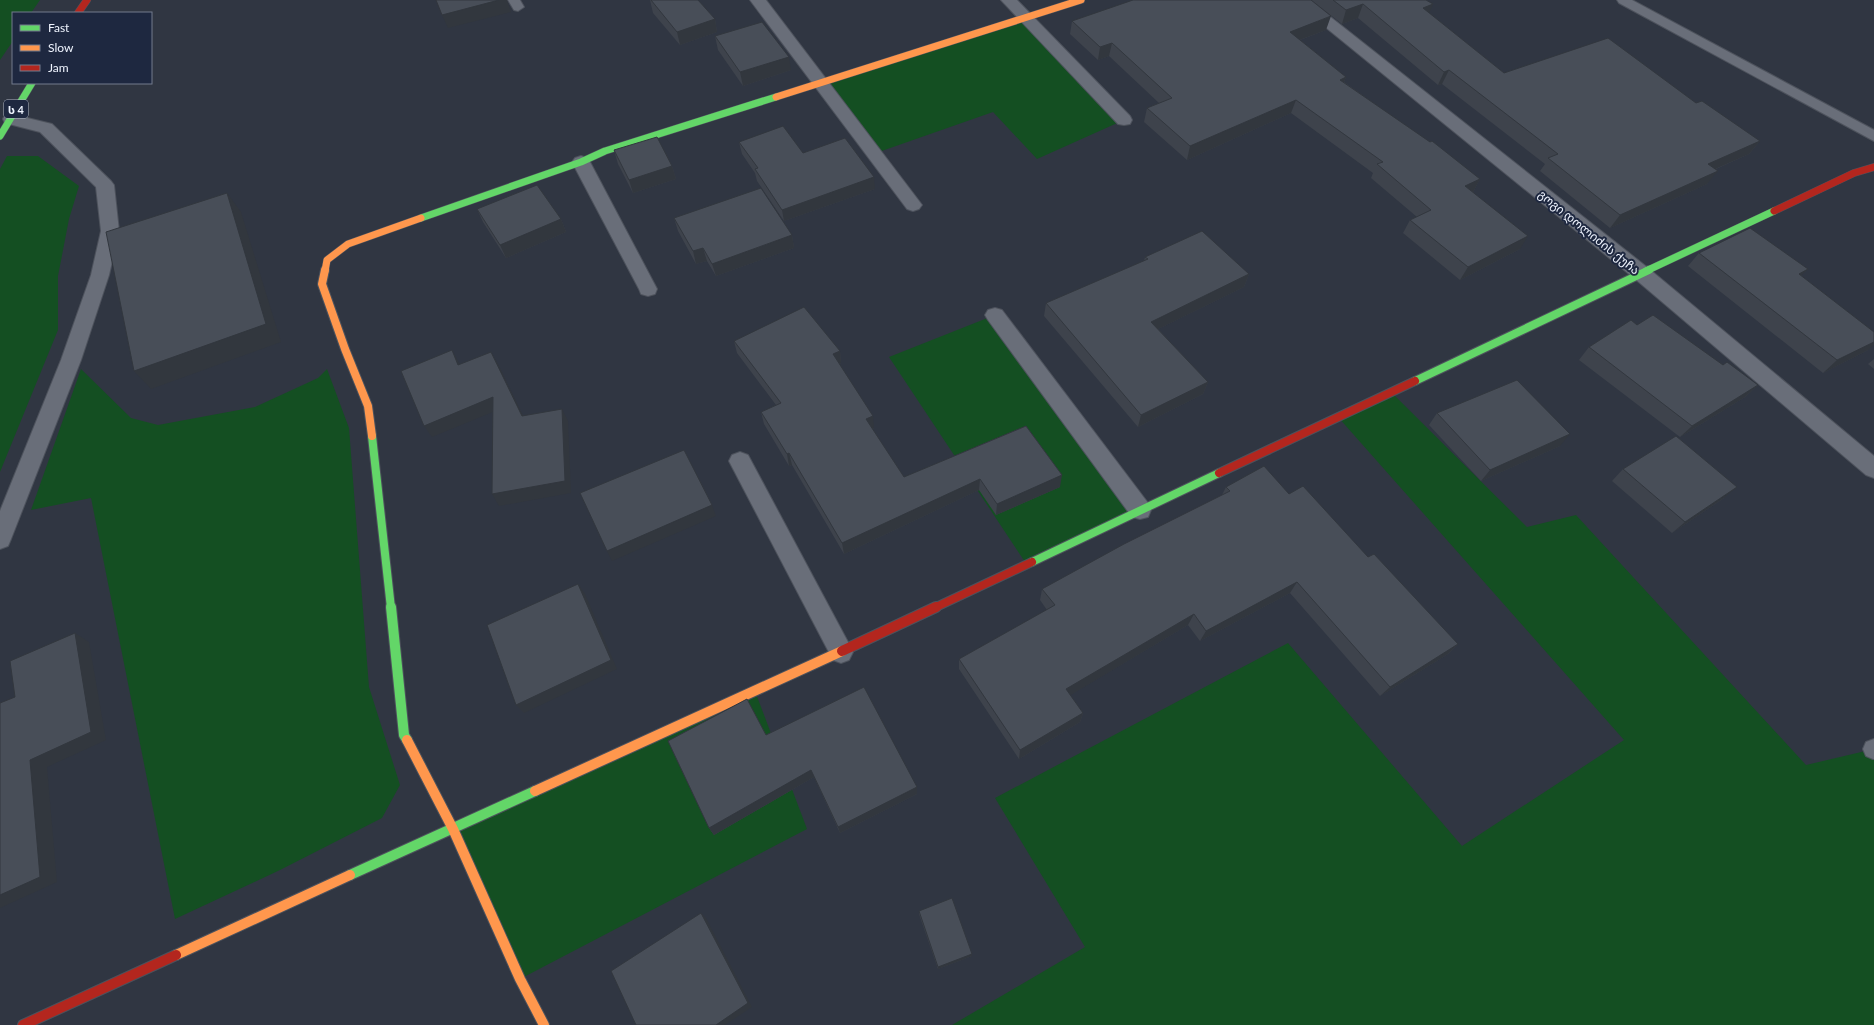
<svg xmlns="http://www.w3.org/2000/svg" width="1874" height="1025" viewBox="0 0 1874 1025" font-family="Lato,'Noto Sans Georgian',sans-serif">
	<rect width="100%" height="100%" fill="#303642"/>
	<g fill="#144f22">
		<polygon points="0,0 40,0 31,13 13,13 13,41 0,60"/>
		<polygon points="1026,18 1124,120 1037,159 993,112 876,153 820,83"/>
		<polygon points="7,156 38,156 79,186 69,219 58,276 58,330 0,472 0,169"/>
		<polygon points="995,315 1140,510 1027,565 889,357"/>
		<polygon points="81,369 131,418 158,425 255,407 318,378 327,369 349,428 369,687 400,785 382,818 280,870 175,919 91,498 31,510"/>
		<polygon points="1391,392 1527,527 1576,515 1806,765 1874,749 1874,1025 952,1025 1085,947 995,798 1288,643 1462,846 1624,740 1338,417"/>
		<polygon points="755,691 807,829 520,979 453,829"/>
	</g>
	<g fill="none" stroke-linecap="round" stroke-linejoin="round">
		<g stroke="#4d525c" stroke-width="2">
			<g id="lane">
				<polygon points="508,0 520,0 524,7 518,11 514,10"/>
				<polygon points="1617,0 1632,0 1874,130 1874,141 1619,3"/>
				<polygon points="1874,739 1874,759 1873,759 1866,756 1863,749 1866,742"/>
			</g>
		</g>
		<g stroke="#4d525c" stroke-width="2">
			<g id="street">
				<polygon points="750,0 766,0 919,201 922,205 919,209 913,211 907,209"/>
				<polygon points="1001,0 1017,0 1130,116 1132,120 1130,124 1124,125 1118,124"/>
				<polygon points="1292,0 1309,0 1648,268 1874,456 1874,478 1866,475 1634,278"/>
				<polygon points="11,114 52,124 111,181 114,185 119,231 109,275 81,360 11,539 8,546 0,549 0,511 61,360 91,275 101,231 96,187 40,132 5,123 3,119 5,115"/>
				<polygon points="581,156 587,158 590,162 657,289 655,294 648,296 641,294 639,289 572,162 575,158"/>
				<polygon points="995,308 1002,310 1148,503 1151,510 1148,517 1140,519 1132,517 988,320 985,315 988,310"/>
				<polygon points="740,452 748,455 849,644 853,652 849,660 841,663 833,660 729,461 732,455"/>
			</g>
		</g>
		<g stroke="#4d525c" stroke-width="8">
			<g id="fast-far2">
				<polyline points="0,136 32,83"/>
				<polyline points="421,218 581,162 605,151 776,97"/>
				<polyline points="1646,271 1774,211"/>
			</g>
		</g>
		<g stroke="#4d525c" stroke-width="10">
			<g id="fast-far1">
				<polyline points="1415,381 1649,270"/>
				<polyline points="372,436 391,608"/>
				<polyline points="1032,562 1219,473"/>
			</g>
		</g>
		<g stroke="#4d525c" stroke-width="12">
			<g id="fast">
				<polyline points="391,607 404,735 407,740"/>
				<polyline points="350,875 535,791"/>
			</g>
		</g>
		<g stroke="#4d525c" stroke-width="8">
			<g id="slow-far2">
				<polyline points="776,97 1081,0"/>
				<polyline points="325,271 327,260 348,244 421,218"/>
			</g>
		</g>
		<g stroke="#4d525c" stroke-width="10">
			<polyline id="slow-far1" points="325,270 322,284 345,349 368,406 372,436"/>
		</g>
		<g stroke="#4d525c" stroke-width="12">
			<g id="slow">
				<polyline points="407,740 453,829 520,979 544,1025"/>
				<polyline points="535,791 842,651"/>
				<polyline points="176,955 350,875"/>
			</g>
		</g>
		<g stroke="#4d525c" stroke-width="8">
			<g id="jam-far2">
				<polyline points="78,13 87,0"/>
				<polyline points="1774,211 1854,173 1874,167"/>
			</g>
		</g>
		<g stroke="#4d525c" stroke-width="10">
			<g id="jam-far1">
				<polyline points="1219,473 1415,381"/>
				<polyline points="934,608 1032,562"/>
			</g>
		</g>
		<g stroke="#4d525c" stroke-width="12">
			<g id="jam">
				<polyline points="842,651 936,607"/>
				<polyline points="23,1025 176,955"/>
			</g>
		</g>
		<use href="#lane" fill="#696e79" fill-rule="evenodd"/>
		<use href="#street" fill="#696e79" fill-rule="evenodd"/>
		<use href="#fast-far2" stroke="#63d668" stroke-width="7"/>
		<use href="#fast-far1" stroke="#63d668" stroke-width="8"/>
		<use href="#fast" stroke="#63d668" stroke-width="10"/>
		<use href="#slow-far2" stroke="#ff974d" stroke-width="7"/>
		<use href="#slow-far1" stroke="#ff974d" stroke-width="8"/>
		<use href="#slow" stroke="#ff974d" stroke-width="10"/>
		<use href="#jam-far2" stroke="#b3261e" stroke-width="7"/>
		<use href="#jam-far1" stroke="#b3261e" stroke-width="8"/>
		<use href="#jam" stroke="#b3261e" stroke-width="10"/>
	</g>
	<g fill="#3e434c">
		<polygon points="650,0 698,0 715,19 717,32 680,45 653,13"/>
		<polygon points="1311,0 1426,0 1429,13 1504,73 1696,103 1760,141 1749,154 1716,169 1707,184 1610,228 1540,171 1545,164 1442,84 1438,85 1358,18 1342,24"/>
		<polygon points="1072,21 1326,30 1300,40 1346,77 1344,82 1480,179 1473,192 1520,249 1460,280 1403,233 1410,220 1417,217 1371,178 1373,173 1291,113 1187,160 1144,122 1147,108 1159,103 1109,56 1098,60 1070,34"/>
		<polygon points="715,36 791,70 743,86 718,50"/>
		<polygon points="739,142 803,153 875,189 784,221 757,181 755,173 742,154"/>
		<polygon points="614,150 672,166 676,179 633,193 618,164"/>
		<polygon points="477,209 561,219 566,232 506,258 483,222"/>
		<polygon points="674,218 792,235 794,248 716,276 707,261 696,264 678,231"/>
		<polygon points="1699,253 1808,269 1801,275 1868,350 1823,373 1688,266"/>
		<polygon points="1145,257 1249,274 1244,287 1158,329 1208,382 1203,394 1138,427 1044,316 1046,303 1144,261"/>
		<polygon points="1637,325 1723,365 1758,385 1745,397 1680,437 1579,360 1589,347"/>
		<polygon points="734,341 840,351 841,363 839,364 874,428 872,429 904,477 1026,426 1060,487 996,515 979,490 844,554 792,465 789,466 764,424 761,412 776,405 737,353"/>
		<polygon points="1874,359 1874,369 1868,364"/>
		<polygon points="1437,413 1560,446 1481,481 1429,425"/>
		<polygon points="1623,469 1724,498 1672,533 1612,481"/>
		<polygon points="1226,487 1289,494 1368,557 1458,644 1448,654 1380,696 1290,593 1200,641 1188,625 1070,695 1083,713 1080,722 1019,759 959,669 959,659 1047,610 1040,600 1042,589 1222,495"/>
		<polygon points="766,735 917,787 917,794 840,833 814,777 714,835 709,828"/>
		<polygon points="919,911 972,956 938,969 919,914"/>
	</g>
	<g fill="#32373e">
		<polygon points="499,0 507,0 511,12 448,28 442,15"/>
		<polygon points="1363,4 1358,18 1342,24 1346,10"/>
		<polygon points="1433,4 1427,18 1423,8"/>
		<polygon points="1331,16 1326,30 1286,45 1290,32"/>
		<polygon points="715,19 717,32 680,45 677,32"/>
		<polygon points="1112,43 1109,56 1098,60 1100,47"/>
		<polygon points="789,57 791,70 743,86 740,72"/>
		<polygon points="1449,70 1442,84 1438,85 1444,72"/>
		<polygon points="1346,77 1340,91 1340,80"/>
		<polygon points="1296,100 1291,113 1187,160 1190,146"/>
		<polygon points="1760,141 1749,154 1697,177 1708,164"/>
		<polygon points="672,166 676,179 633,193 629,180"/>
		<polygon points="1718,171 1707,184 1610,228 1620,215"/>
		<polygon points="874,177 875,189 784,221 782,210"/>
		<polygon points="1480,179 1473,192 1465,186"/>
		<polygon points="227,193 241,212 281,342 151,389 134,371"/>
		<polygon points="561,219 566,232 506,258 500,245"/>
		<polygon points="792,235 794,248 716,276 712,264"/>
		<polygon points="1528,236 1520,249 1460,280 1468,267"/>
		<polygon points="703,248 707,261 696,264 693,251"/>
		<polygon points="1808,269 1795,282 1799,274"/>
		<polygon points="1249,274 1244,287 1148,334 1151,322"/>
		<polygon points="1874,342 1874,345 1868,350 1823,373 1837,360"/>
		<polygon points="452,350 459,363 466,377 458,365"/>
		<polygon points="840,351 841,363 834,366 833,354"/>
		<polygon points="491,352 498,364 529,428 522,416"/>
		<polygon points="1208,382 1203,394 1138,427 1141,415"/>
		<polygon points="1758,385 1745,397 1680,437 1692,426"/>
		<polygon points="493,397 500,409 432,437 424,426"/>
		<polygon points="562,409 568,421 571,493 499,506 492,494"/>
		<polygon points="873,416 874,428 867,431 866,419"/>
		<polygon points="1570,434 1560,446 1481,481 1490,470"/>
		<polygon points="789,453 792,465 789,466 787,454"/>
		<polygon points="1062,475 1060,487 996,515 997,504"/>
		<polygon points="980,479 979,490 844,554 842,543"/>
		<polygon points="1737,487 1724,498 1672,533 1685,522"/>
		<polygon points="712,505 716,516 612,561 607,551"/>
		<polygon points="1297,582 1290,593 1200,641 1206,631"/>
		<polygon points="578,584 585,594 617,669 524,713 516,705"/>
		<polygon points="1194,614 1188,625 1064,699 1066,689"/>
		<polygon points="75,633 89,642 106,740 47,767 57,882 0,908 0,895 30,760"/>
		<polygon points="1458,644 1448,654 1380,696 1390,687"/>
		<polygon points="1083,713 1080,722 1019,759 1020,750"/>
		<polygon points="811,770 814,777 714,835 709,828"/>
		<polygon points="917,787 917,794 840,833 838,827"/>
		<polygon points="701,913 706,918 752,1007 725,1025 716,1025"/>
		<polygon points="972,954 972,956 938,969 938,967"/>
	</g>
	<g fill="#484e58" stroke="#32373e">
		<polygon points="436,0 499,0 442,15"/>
		<polygon points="651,0 698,0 715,19 677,32"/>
		<polygon points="1133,0 1311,0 1331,16 1290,32 1346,77 1340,80 1430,142 1432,141 1480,179 1465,186 1528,236 1468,267 1410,220 1431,210 1377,164 1383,162 1296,100 1190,146 1147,108 1172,98 1112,43 1100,47 1072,21"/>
		<polygon points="1333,0 1426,0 1433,4 1423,8 1504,73 1608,38 1696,103 1702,101 1760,141 1708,164 1718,171 1620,215 1548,158 1558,154 1449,70 1444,72 1363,4 1346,10"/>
		<polygon points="762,22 789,57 740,72 715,36"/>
		<polygon points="783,126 803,153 845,138 874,177 782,210 755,169 758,168 739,142"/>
		<polygon points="657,137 672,166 629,180 614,150"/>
		<polygon points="537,185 561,219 500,245 477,209"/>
		<polygon points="761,188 792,235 712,264 703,248 693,251 674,218"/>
		<polygon points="227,193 266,324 134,371 106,232"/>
		<polygon points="1750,228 1808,269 1799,274 1874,332 1874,342 1837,360 1699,253"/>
		<polygon points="1202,231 1249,274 1151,322 1208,382 1141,415 1046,303 1148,259 1145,257"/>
		<polygon points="804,307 840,351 833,354 873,416 866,419 904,477 1026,426 1062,475 997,504 980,479 842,543 789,453 787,454 761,412 781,403 734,341"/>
		<polygon points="1653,315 1723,365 1727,362 1758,385 1692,426 1589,347 1631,320 1637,325"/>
		<polygon points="452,350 458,365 491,352 522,416 562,409 565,481 492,494 493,397 424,426 401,371"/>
		<polygon points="1517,380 1570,434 1490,470 1437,413"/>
		<polygon points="1676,436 1737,487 1685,522 1623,469"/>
		<polygon points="684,450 712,505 607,551 580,493"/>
		<polygon points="1264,466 1289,494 1303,486 1368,557 1374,554 1458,644 1390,687 1297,582 1206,631 1194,614 1066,689 1083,713 1020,750 959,659 1055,605 1042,589 1124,544 1230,491 1226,487"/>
		<polygon points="578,584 611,660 516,705 487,625"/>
		<polygon points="75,633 91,732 30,760 40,877 0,895 0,703 15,697 10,661"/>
		<polygon points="864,687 917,787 838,827 811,770 709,828 668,741 747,699 766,735"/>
		<polygon points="952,898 972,954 938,967 919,911"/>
		<polygon points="701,913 748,1003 716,1025 636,1025 611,971"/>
	</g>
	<g text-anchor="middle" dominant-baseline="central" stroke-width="4" stroke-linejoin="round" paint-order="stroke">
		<rect fill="#1e2840" stroke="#b0b7c5" stroke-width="1" x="4" y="100" width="24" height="18" rx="3"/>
		<g font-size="11" font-weight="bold" fill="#eff4fe">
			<text x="16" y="109">ს 4</text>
		</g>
		<g font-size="12" fill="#eff4fe" stroke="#1e2840">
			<text transform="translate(1589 232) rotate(39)">გოგი დოლიძის ქუჩა</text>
		</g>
	</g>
	<rect x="12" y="12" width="140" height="72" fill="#1e2840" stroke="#727a8c"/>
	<rect x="20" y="25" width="20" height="6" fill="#63d668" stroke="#727a8c"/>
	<text x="48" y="32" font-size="12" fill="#eff4fe">Fast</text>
	<rect x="20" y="45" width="20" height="6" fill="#ff974d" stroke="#727a8c"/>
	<text x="48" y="52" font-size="12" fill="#eff4fe">Slow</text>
	<rect x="20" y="65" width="20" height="6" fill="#b3261e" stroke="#727a8c"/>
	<text x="48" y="72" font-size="12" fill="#eff4fe">Jam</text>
</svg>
